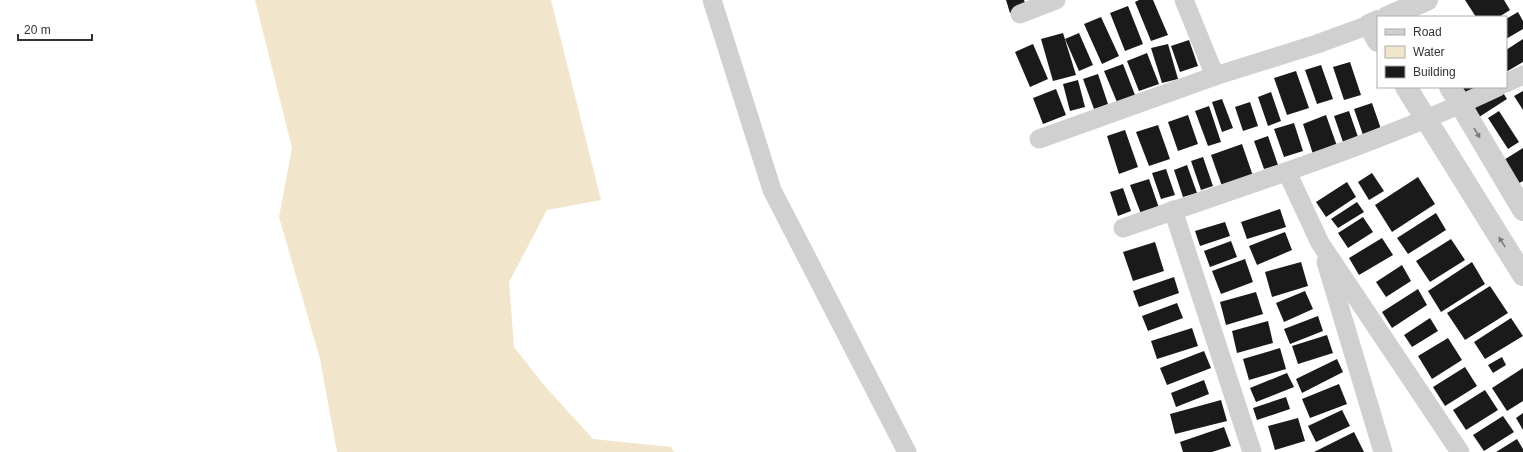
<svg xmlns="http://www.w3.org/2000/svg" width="1523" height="452" viewBox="0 0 1523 452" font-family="Arial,sans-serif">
	<rect width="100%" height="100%" fill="#fff"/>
	<polygon fill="#f1e6cc" points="255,0 551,0 601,200 547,210 509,282 514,347 543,384 593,439 671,447 674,452 337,452 320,359 279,217 292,148"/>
	<g fill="#1a1a1a">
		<polygon points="1006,0 1024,0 1027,8 1010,13"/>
		<polygon points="1139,0 1153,0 1168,35 1151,41 1135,2"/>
		<polygon points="1465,0 1504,0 1510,10 1499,17 1476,17"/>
		<polygon points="1128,6 1143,44 1125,51 1110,13"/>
		<polygon points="1518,12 1523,21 1523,29 1506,39 1506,19"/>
		<polygon points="1101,17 1119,56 1102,64 1084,24"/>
		<polygon points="1063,33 1076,75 1053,81 1041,39"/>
		<polygon points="1079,33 1093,65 1079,71 1065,39"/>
		<polygon points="1523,39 1523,62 1506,72 1506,50"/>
		<polygon points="1189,40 1198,66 1180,72 1171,46"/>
		<polygon points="1033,44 1048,79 1030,87 1015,52"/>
		<polygon points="1168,44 1178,79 1162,83 1151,48"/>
		<polygon points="1147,53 1159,84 1139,91 1127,61"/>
		<polygon points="1350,62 1361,95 1344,100 1333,67"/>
		<polygon points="1123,64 1135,95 1117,102 1104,71"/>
		<polygon points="1321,65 1333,99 1317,104 1305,70"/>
		<polygon points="1296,71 1309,108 1287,115 1274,78"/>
		<polygon points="1098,74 1108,104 1094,109 1083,79"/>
		<polygon points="1078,80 1085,107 1070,111 1063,84"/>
		<polygon points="1458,87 1485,87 1466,99"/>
		<polygon points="1500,88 1507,99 1476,119 1468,107"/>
		<polygon points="1056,89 1066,115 1043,124 1033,98"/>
		<polygon points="1523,91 1523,110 1514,96"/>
		<polygon points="1271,92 1281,121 1268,126 1258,97"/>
		<polygon points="1222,99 1233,128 1222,132 1212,102"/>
		<polygon points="1250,102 1258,126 1243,131 1235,107"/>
		<polygon points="1372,103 1381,129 1363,135 1354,109"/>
		<polygon points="1209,106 1221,142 1208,146 1195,111"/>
		<polygon points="1349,111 1358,137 1343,142 1334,116"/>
		<polygon points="1499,111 1519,142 1508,149 1488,118"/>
		<polygon points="1188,115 1198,144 1178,151 1168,122"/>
		<polygon points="1326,115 1337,146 1313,154 1303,124"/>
		<polygon points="1294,123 1303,151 1284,157 1274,129"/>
		<polygon points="1158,125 1170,159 1149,166 1136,132"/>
		<polygon points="1125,130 1138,167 1119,174 1107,136"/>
		<polygon points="1268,136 1278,165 1264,169 1254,141"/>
		<polygon points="1242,144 1254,179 1223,189 1211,155"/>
		<polygon points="1523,148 1523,181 1514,186 1499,163"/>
		<polygon points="1203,157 1213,186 1201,190 1191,161"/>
		<polygon points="1187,165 1197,193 1183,197 1174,170"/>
		<polygon points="1166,169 1175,195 1161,199 1152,173"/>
		<polygon points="1372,173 1384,191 1369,200 1358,182"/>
		<polygon points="1418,177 1435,204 1392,232 1375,205"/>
		<polygon points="1149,179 1159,208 1141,214 1130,185"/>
		<polygon points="1347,182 1356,197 1326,217 1316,202"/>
		<polygon points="1123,188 1131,211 1118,216 1110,192"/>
		<polygon points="1357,202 1364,212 1338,228 1331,219"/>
		<polygon points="1280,209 1286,227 1247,239 1241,222"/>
		<polygon points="1436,213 1446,230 1408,254 1397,238"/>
		<polygon points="1363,217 1373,232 1348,248 1338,233"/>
		<polygon points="1225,222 1230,236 1200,246 1195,231"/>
		<polygon points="1285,232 1292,250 1257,265 1249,246"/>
		<polygon points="1382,238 1393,255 1359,275 1349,258"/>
		<polygon points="1451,239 1465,260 1430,282 1416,261"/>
		<polygon points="1231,241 1237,257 1210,267 1204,251"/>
		<polygon points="1155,242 1164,271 1133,281 1123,252"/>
		<polygon points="1245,259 1253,282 1221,294 1212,271"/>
		<polygon points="1301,262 1308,286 1272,297 1265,272"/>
		<polygon points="1472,262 1485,284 1441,312 1428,291"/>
		<polygon points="1402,265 1411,281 1386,297 1376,282"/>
		<polygon points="1174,277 1179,293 1139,307 1133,291"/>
		<polygon points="1490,286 1508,313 1465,340 1447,313"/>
		<polygon points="1418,289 1427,305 1392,328 1382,312"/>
		<polygon points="1305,291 1313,309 1284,322 1276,303"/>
		<polygon points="1256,292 1263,314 1226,325 1220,302"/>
		<polygon points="1177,303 1183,318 1148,331 1142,316"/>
		<polygon points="1318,316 1323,331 1290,344 1284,329"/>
		<polygon points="1430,318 1438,331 1412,347 1404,335"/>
		<polygon points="1511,318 1523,336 1485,359 1474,342"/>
		<polygon points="1268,321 1273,343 1237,353 1232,331"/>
		<polygon points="1192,328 1198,346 1157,359 1151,341"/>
		<polygon points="1327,335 1333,353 1298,364 1292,346"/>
		<polygon points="1448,338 1462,360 1432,379 1418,356"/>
		<polygon points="1280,348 1286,369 1249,380 1243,359"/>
		<polygon points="1204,351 1211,368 1167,385 1160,368"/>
		<polygon points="1502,357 1506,365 1493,373 1488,365"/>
		<polygon points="1337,359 1343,372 1302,393 1296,379"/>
		<polygon points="1465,367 1477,386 1445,406 1433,387"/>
		<polygon points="1523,368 1523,401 1507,411 1492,388"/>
		<polygon points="1287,373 1294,387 1256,402 1250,388"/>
		<polygon points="1204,380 1209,394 1176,407 1171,393"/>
		<polygon points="1339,384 1347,404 1310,418 1302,399"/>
		<polygon points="1485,390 1498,410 1466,430 1453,410"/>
		<polygon points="1286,397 1290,409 1257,420 1253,408"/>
		<polygon points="1221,400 1227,421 1175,434 1170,414"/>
		<polygon points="1342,410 1350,426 1316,442 1308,426"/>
		<polygon points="1523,413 1523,430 1516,418"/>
		<polygon points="1503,416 1514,432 1484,451 1473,435"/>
		<polygon points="1298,418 1305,441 1275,450 1268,426"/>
		<polygon points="1224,427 1231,446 1212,452 1183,452 1180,442"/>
		<polygon points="1354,432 1364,452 1314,452"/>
		<polygon points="1517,439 1523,449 1523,452 1496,452"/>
	</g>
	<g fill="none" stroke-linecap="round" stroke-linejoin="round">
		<g stroke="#d0d0d0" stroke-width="19">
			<polyline points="712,0 772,190 907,452"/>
			<polyline points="1184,0 1215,76"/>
			<polyline points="1020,14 1056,0"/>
			<polyline points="1506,83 1523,75"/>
			<polyline points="1039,139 1215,76 1317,44 1369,25"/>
			<polyline points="1287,172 1320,243 1460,452"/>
			<polyline points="1173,210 1252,452"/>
			<path d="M1123 228C1249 184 1378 144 1498 87"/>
			<polyline points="1326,262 1383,452"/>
		</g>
		<g stroke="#d0d0d0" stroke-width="22">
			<polyline points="1387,17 1427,0"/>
			<polyline points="1378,21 1369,25 1378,41"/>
			<polyline points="1406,87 1523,275"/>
			<polyline points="1450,87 1523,210"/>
		</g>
	</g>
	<defs><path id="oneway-solid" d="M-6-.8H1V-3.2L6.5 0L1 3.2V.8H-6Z"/></defs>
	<g fill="#7a7a7a">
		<use href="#oneway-solid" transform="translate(1477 133) rotate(59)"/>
		<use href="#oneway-solid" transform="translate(1502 242) rotate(-122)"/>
	</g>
	<rect x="1377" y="16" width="130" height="72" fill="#ffffff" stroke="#adadad"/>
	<rect x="1385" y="29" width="20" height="6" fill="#d0d0d0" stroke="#adadad"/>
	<text x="1413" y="36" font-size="12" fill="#333333">Road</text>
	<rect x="1385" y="46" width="20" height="12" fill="#f1e6cc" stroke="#adadad"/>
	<text x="1413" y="56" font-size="12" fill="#333333">Water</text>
	<rect x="1385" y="66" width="20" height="12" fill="#1a1a1a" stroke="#adadad"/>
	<text x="1413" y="76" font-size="12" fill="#333333">Building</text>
	<path d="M18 34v6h74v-6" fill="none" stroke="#333333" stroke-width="2"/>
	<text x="24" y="34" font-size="12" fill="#333333" stroke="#ffffff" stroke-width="3" paint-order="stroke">20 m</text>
</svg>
